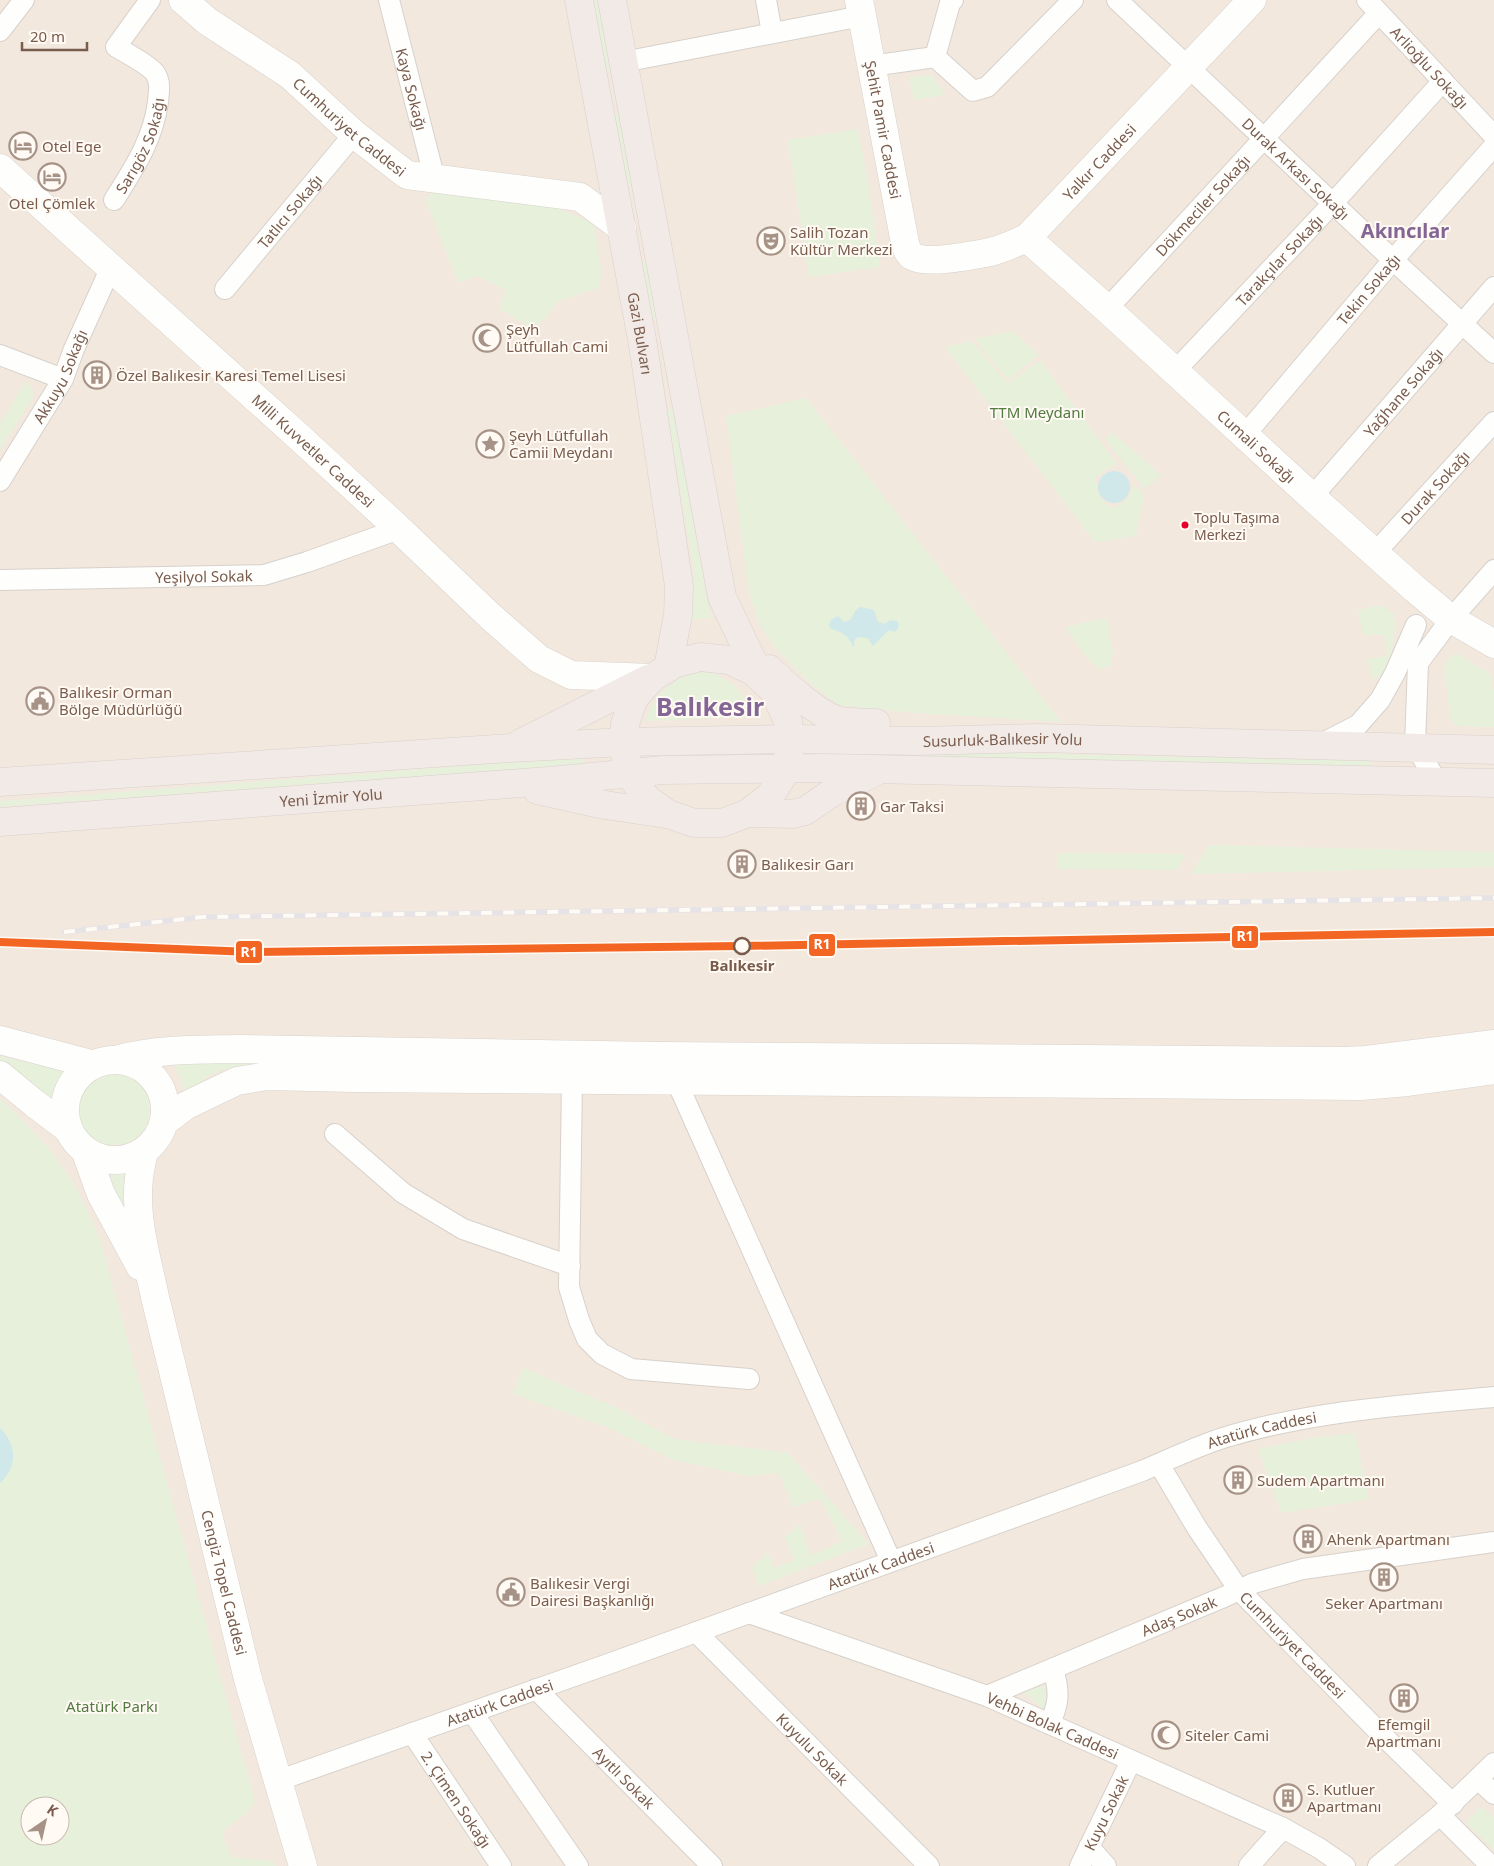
<svg xmlns="http://www.w3.org/2000/svg" width="1494" height="1866" viewBox="0 0 1494 1866" font-family="'Noto Sans',sans-serif">
	<rect width="100%" height="100%" fill="#f9f5f0"/>
	<path fill="#f2e8de" fill-rule="evenodd" d="M0 0H1494V1866H0ZM30 1806H60V1836H30Z"/>
	<g fill="#e7f0db" fill-rule="evenodd">
		<polygon points="593,0 600,0 612,70 607,71 606,68"/>
		<polygon points="932,75 945,95 914,100 909,77"/>
		<polygon points="621,113 634,184 626,186 614,115"/>
		<polygon points="858,129 868,180 880,267 809,277 788,140"/>
		<polygon points="432,192 492,195 542,202 594,223 601,268 600,287 557,302 546,318 531,327 499,309 506,290 478,276 458,283 426,200"/>
		<polygon points="648,261 657,319 650,320 641,262"/>
		<polygon points="1012,331 1039,355 1008,380 975,339"/>
		<path d="M972 341 1008 384 1040 360 1117 464 1106 470 1095 479C1098 490 1101 500 1111 508 1125 503 1129 498 1134 485L1144 495 1136 536 1095 542 945 347Z"/>
		<polygon points="25,382 31,387 34,396 0,450 0,424"/>
		<polygon points="806,398 1061,722 914,713 838,705 809,682 775,648 759,623 749,593 726,416"/>
		<polygon points="674,408 711,618 690,620 694,572 667,410"/>
		<polygon points="1112,432 1161,475 1145,489 1105,439"/>
		<path d="M1381 605 1393 613C1398 634 1391 658 1382 677L1372 679 1367 659 1388 656 1384 635H1363L1358 610Z"/>
		<polygon points="1107,618 1113,654 1111,665 1100,670 1083,653 1065,627"/>
		<polygon points="1457,654 1491,674 1491,687 1494,689 1494,727 1455,726 1450,717 1444,664 1451,656"/>
		<path d="M693 673H714L734 685 747 700 753 717 646 721C654 694 667 684 693 673Z"/>
		<polygon points="820,749 1370,761 1370,766 820,755"/>
		<polygon points="764,751 764,758 669,759 662,753"/>
		<polygon points="584,757 584,764 0,807 0,801"/>
		<polygon points="1209,845 1493,852 1494,846 1494,867 1191,874"/>
		<polygon points="1057,853 1186,854 1177,870 1057,869"/>
		<polygon points="0,1056 43,1066 68,1069 58,1089 55,1106 0,1062"/>
		<path d="M257 1058 268 1064C248 1065 216 1067 201 1082 196 1086 192 1093 188 1098L173 1061Z"/>
		<circle cx="114" cy="1108" r="37"/>
		<path d="M0 1099C9 1105 17 1115 25 1123 63 1161 80 1190 100 1240L255 1802 246 1813 222 1832 231 1857 273 1861 275 1866H0ZM30 1806H60V1836H30Z"/>
		<polygon points="130,1167 134,1239 102,1169 116,1170"/>
		<polygon points="523,1368 615,1407 674,1439 788,1453 869,1544 759,1586 752,1568 768,1552 774,1568 794,1560 785,1537 800,1524 811,1556 842,1541 820,1498 793,1508 779,1473 748,1476 674,1460 604,1426 513,1394"/>
		<polygon points="1355,1433 1369,1499 1281,1513 1258,1449 1313,1438"/>
		<polygon points="1051,1685 1047,1713 1022,1691"/>
		<polygon points="1480,1808 1483,1808 1494,1818 1494,1850 1467,1824 1467,1821"/>
	</g>
	<g fill="#d0e8ea">
		<circle cx="1114" cy="487" r="16"/>
		<path d="M860 607 874 610 878 622 885 624 890 620 897 621 899 625 897 630 894 632 889 630 873 646 868 638 858 637 854 641V647H853C850 637 842 631 831 629L829 625 831 620 838 616 844 622 850 620 856 610Z"/>
		<path d="M0 1428C17 1445 18 1466 0 1483Z"/>
	</g>
	<g fill="none" stroke-linecap="round" stroke-linejoin="round">
		<g stroke="#d7d1cb" stroke-width="22">
			<g id="street">
				<path id="s1" d="M389 0 435 180"/>
				<polyline points="766,0 772,33"/>
				<polyline points="953,0 950,3 935,57 973,91 987,87 1073,0"/>
				<path id="s2" d="M1117 0 1393 260 1494 353"/>
				<path id="s3" d="M1367 0 1494 136"/>
				<polyline points="0,31 24,0"/>
				<polyline points="623,62 862,16"/>
				<polyline points="871,66 935,57"/>
				<path id="s4" d="M114 200C134 168 153 140 158 102 159 91 161 82 155 73 150 66 125 52 116 47L150 0"/>
				<path id="s5" d="M225 289 354 134"/>
				<path id="s6" d="M1107 309 1379 13"/>
				<polyline points="0,355 63,379"/>
				<path id="s7" d="M1175 371 1334 202 1443 81"/>
				<path id="s8" d="M1245 435 1393 260 1494 146"/>
				<path id="s9" d="M0 481 63 379 74 349 111 267"/>
				<path id="s10" d="M1312 497 1494 287"/>
				<path id="s11" d="M1375 553 1494 422"/>
				<path id="s12" d="M0 580 264 575 307 562 399 529"/>
				<polyline points="1319,745 1358,725 1380,700 1395,673 1416,625"/>
				<polyline points="1437,781 1415,746 1418,663 1451,619 1494,570"/>
				<polyline points="572,1080 569,1287 579,1320 587,1339 602,1354 631,1369 749,1379"/>
				<polyline points="676,1080 891,1561"/>
				<polyline points="335,1134 403,1193 463,1229 570,1266"/>
				<path id="s13" d="M1159 1464 1197 1528 1239 1590 1376 1729 1453 1804"/>
				<path id="s14" d="M749 1613 987 1696 1283 1828 1319 1848 1345 1866"/>
				<path id="s15" d="M696 1632 929 1866"/>
				<path id="s16" d="M536 1689 712 1866"/>
				<path id="s17" d="M987 1696 1224 1597 1254 1583 1303 1569 1494 1542"/>
				<polyline points="472,1712 578,1866"/>
				<path d="M1050 1724C1059 1702 1060 1692 1053 1669"/>
				<path id="s18" d="M412 1733 501 1866"/>
				<polyline points="1478,1779 1494,1794"/>
				<path id="s19" d="M277 1781 611 1663 1142 1471C1168 1460 1195 1447 1223 1438 1311 1411 1403 1405 1494 1397"/>
				<polyline points="1440,1815 1491,1866"/>
				<polyline points="1089,1847 1106,1866"/>
				<path id="s20" d="M1080 1866 1131 1761"/>
				<polyline points="1249,1866 1283,1828"/>
				<polyline points="1378,1866 1440,1815 1494,1763"/>
			</g>
		</g>
		<g stroke="#d9d2cb" stroke-width="29">
			<g id="secondary">
				<path id="s21" d="M183 0 207 21 290 75 354 134 407 175 580 197 622 228"/>
				<path id="s22" d="M859 0 905 243C906 248 908 253 912 256 926 265 974 255 990 252 1003 249 1015 243 1027 238L1252 0"/>
				<path id="s23" d="M0 168 299 437 399 529 490 616 539 659 571 675 652 678"/>
				<path id="s24" d="M1027 238 1107 309 1312 497 1415 589 1451 619 1494 644"/>
				<polyline points="0,1040 91,1064"/>
				<path d="M119 1059C157 1049 197 1050 236 1049L659 1056 1345 1061 1366 1060 1494 1044"/>
				<circle cx="115" cy="1110" r="50"/>
				<polyline points="0,1075 34,1103 67,1128"/>
				<polyline points="164,1122 185,1106 237,1081 267,1076 354,1078 1361,1086 1408,1082 1494,1070"/>
				<polyline points="85,1150 101,1194 140,1266"/>
				<path id="s25" d="M144 1151C142 1160 140 1169 139 1178 134 1217 147 1259 155 1297L248 1679 303 1866"/>
			</g>
		</g>
		<g stroke="#dad1cc" stroke-width="29">
			<g id="highway">
				<path id="s26" d="M579 0 643 345 679 586 678 615 668 668"/>
				<polyline points="612,0 722,597 760,677"/>
				<path d="M769 669C785 685 821 717 841 721 853 723 865 722 876 723"/>
				<polyline points="521,743 648,679"/>
				<path id="s27" d="M0 782 511 748 624 742 790 739 919 741 1039 738 1494 750"/>
				<polyline points="537,790 605,805 666,814"/>
				<polyline points="748,813 770,796 785,772 791,744 788,721 774,691 754,672 729,660 700,657 674,664 652,678 634,698 625,724 624,750 631,776 639,787 646,798 668,814 694,823 722,823 748,813 792,814 805,811 833,792 875,772"/>
				<path id="s28" d="M0 822 549 781 663 770 827 768 1494 783"/>
			</g>
		</g>
		<use href="#street" stroke="#fefefd" stroke-width="20"/>
		<use href="#secondary" stroke="#fefefd" stroke-width="28"/>
		<use href="#highway" stroke="#f2eae7" stroke-width="28"/>
		<g stroke="#e6e3e7" stroke-width="5.5">
			<g id="rail">
				<polyline points="64,932 203,917 1494,898"/>
				<polyline points="0,942 252,952 742,946 1494,932"/>
			</g>
		</g>
		<use href="#rail" stroke="#fffaf3" stroke-width="4" stroke-dasharray="11" stroke-linecap="butt"/>
		<g stroke="#fffaf3" stroke-width="11">
			<polyline id="rail-1" points="0,942 252,952 742,946 1494,932"/>
		</g>
		<use href="#rail-1" stroke="#f26522" stroke-width="8"/>
	</g>
	<defs>
		<g id="hotel-ring" transform="scale(1.4375)"><circle r="9.5" fill="#fffaf3" stroke="#a69286" stroke-width="1.5"/><path d="M-6-4.5h1.5V1H6V5H4.5V3h-9V5H-6ZM-4 0a1.8 1.8 0 1 1 3.6 0ZM.5 0V-2.5h3Q6-2.5 6 0Z" fill="#a69286"/></g>
		<g id="theatre-ring" transform="scale(1.4375)"><circle r="9.5" fill="#fffaf3" stroke="#a69286" stroke-width="1.5"/><path d="M-5-5.5Q0-4 5-5.5V0Q5 5 0 6Q-5 5-5 0ZM-3.3-2.5H-1v1.5H-3.3ZM1-2.5H3.3v1.5H1ZM-2.8 1Q0 5.5 2.8 1Z" fill="#a69286"/></g>
		<g id="mosque-ring" transform="scale(1.4375)"><circle r="9.5" fill="#fffaf3" stroke="#a69286" stroke-width="1.5"/><path d="M3.5-4.9A6 6 0 1 0 3.5 4.9A5 5 0 1 1 3.5-4.9Z" fill="#a69286"/></g>
		<g id="building-ring" transform="scale(1.4375)"><circle r="9.5" fill="#fffaf3" stroke="#a69286" stroke-width="1.5"/><path d="M-4-6H4V6H1V3H-1V6H-4ZM-2.5-4.3h1.7v1.8h-1.7ZM.8-4.3h1.7v1.8H.8ZM-2.5-1h1.7V.8h-1.7ZM.8-1h1.7V.8H.8Z" fill="#a69286"/></g>
		<g id="sight-ring" transform="scale(1.4375)"><circle r="9.5" fill="#fffaf3" stroke="#a69286" stroke-width="1.5"/><path d="M0-6L1.8-2.2L6-1.7L2.9 1.2L3.7 5.4L0 3.3L-3.7 5.4L-2.9 1.2L-6-1.7L-1.8-2.2Z" fill="#a69286"/></g>
		<g id="civic-ring" transform="scale(1.4375)"><circle r="9.5" fill="#fffaf3" stroke="#a69286" stroke-width="1.5"/><path d="M-.6-6.5H3V-4.5H.6V-3L4-1V1h2V6H-6V1h2V-1L-.6-3ZM-1.2 2.5V6h2.4V2.5Z" fill="#a69286"/></g>
	</defs>
	<g fill-rule="evenodd">
		<use href="#hotel-ring" x="23" y="146"/>
		<use href="#hotel-ring" x="52" y="177"/>
		<use href="#theatre-ring" x="771" y="241"/>
		<use href="#mosque-ring" x="487" y="338"/>
		<use href="#building-ring" x="97" y="375"/>
		<use href="#sight-ring" x="490" y="444"/>
		<use href="#civic-ring" x="40" y="701"/>
		<use href="#building-ring" x="861" y="806"/>
		<use href="#building-ring" x="742" y="864"/>
		<use href="#building-ring" x="1238" y="1480"/>
		<use href="#building-ring" x="1308" y="1539"/>
		<use href="#building-ring" x="1384" y="1577"/>
		<use href="#civic-ring" x="511" y="1592"/>
		<use href="#building-ring" x="1404" y="1698"/>
		<use href="#mosque-ring" x="1166" y="1735"/>
		<use href="#building-ring" x="1288" y="1798"/>
	</g>
	<circle fill="#e4002b" stroke="#fffaf3" stroke-width="2" cx="1185" cy="525" r="4.5"/>
	<circle fill="#fffaf3" stroke="#7a5c4d" stroke-width="2.5" cx="742" cy="946" r="8"/>
	<g text-anchor="middle" dominant-baseline="central" stroke-width="4" stroke-linejoin="round" paint-order="stroke">
		<g font-size="14" fill="#7a5c4d" stroke="#fffaf3" text-anchor="start">
			<text x="1194" y="517">Toplu Taşıma<tspan x="1194" dy="17">Merkezi</tspan></text>
		</g>
		<g font-size="15" fill="#7a5c4d" stroke="#fffaf3">
			<text stroke="none"><textPath href="#s3" startOffset="92">Arlioğlu Sokağı</textPath></text>
			<text stroke="none"><textPath href="#s1" startOffset="92">Kaya Sokağı</textPath></text>
			<text stroke="none"><textPath href="#s21" startOffset="210">Cumhuriyet Caddesi</textPath></text>
			<text stroke="none"><textPath href="#s22" startOffset="132">Şehit Pamir Caddesi</textPath></text>
			<text stroke="none"><textPath href="#s4" startOffset="61">Sarıgöz Sokağı</textPath></text>
			<text stroke="none"><textPath href="#s22" startOffset="486">Yalkır Caddesi</textPath></text>
			<text stroke="none"><textPath href="#s2" startOffset="246">Durak Arkası Sokağı</textPath></text>
			<text stroke="none"><textPath href="#s6" startOffset="141">Dökmeciler Sokağı</textPath></text>
			<text stroke="none"><textPath href="#s5" startOffset="101">Tatlıcı Sokağı</textPath></text>
			<text stroke="none"><textPath href="#s7" startOffset="152">Tarakçılar Sokağı</textPath></text>
			<text stroke="none"><textPath href="#s8" startOffset="191">Tekin Sokağı</textPath></text>
			<text stroke="none"><textPath href="#s26" startOffset="339">Gazi Bulvarı</textPath></text>
			<text stroke="none"><textPath href="#s9" startOffset="121">Akkuyu Sokağı</textPath></text>
			<text stroke="none"><textPath href="#s10" startOffset="139">Yağhane Sokağı</textPath></text>
			<text stroke="none"><textPath href="#s24" startOffset="310">Cumali Sokağı</textPath></text>
			<text stroke="none"><textPath href="#s23" startOffset="422">Milli Kuvvetler Caddesi</textPath></text>
			<text stroke="none"><textPath href="#s11" startOffset="89">Durak Sokağı</textPath></text>
			<text stroke="none"><textPath href="#s12" startOffset="204">Yeşilyol Sokak</textPath></text>
			<text stroke="none"><textPath href="#s27" startOffset="1004">Susurluk-Balıkesir Yolu</textPath></text>
			<text stroke="none"><textPath href="#s28" startOffset="332">Yeni İzmir Yolu</textPath></text>
			<text stroke="none"><textPath href="#s19" startOffset="1046">Atatürk Caddesi</textPath></text>
			<text stroke="none"><textPath href="#s19" startOffset="641">Atatürk Caddesi</textPath></text>
			<text stroke="none"><textPath href="#s25" startOffset="442">Cengiz Topel Caddesi</textPath></text>
			<text stroke="none"><textPath href="#s17" startOffset="208">Adaş Sokak</textPath></text>
			<text stroke="none"><textPath href="#s13" startOffset="226">Cumhuriyet Caddesi</textPath></text>
			<text stroke="none"><textPath href="#s19" startOffset="236">Atatürk Caddesi</textPath></text>
			<text stroke="none"><textPath href="#s14" startOffset="324">Vehbi Bolak Caddesi</textPath></text>
			<text stroke="none"><textPath href="#s15" startOffset="165">Kuyulu Sokak</textPath></text>
			<text stroke="none"><textPath href="#s16" startOffset="125">Ayıtlı Sokak</textPath></text>
			<text stroke="none"><textPath href="#s18" startOffset="80">2. Çimen Sokağı</textPath></text>
			<text stroke="none"><textPath href="#s20" startOffset="59">Kuyu Sokak</textPath></text>
		</g>
		<g font-size="15" fill="#7a5c4d" stroke="#fffaf3" text-anchor="start">
			<text x="42" y="146">Otel Ege</text>
			<text x="52" y="203" text-anchor="middle">Otel Çömlek</text>
			<text x="790" y="232">Salih Tozan<tspan x="790" dy="17">Kültür Merkezi</tspan></text>
			<text x="506" y="329">Şeyh<tspan x="506" dy="17">Lütfullah Cami</tspan></text>
			<text x="116" y="375">Özel Balıkesir Karesi Temel Lisesi</text>
			<text x="509" y="435">Şeyh Lütfullah<tspan x="509" dy="17">Camii Meydanı</tspan></text>
			<text x="59" y="692">Balıkesir Orman<tspan x="59" dy="17">Bölge Müdürlüğü</tspan></text>
			<text x="880" y="806">Gar Taksi</text>
			<text x="761" y="864">Balıkesir Garı</text>
			<text x="1257" y="1480">Sudem Apartmanı</text>
			<text x="1327" y="1539">Ahenk Apartmanı</text>
			<text x="530" y="1583">Balıkesir Vergi<tspan x="530" dy="17">Dairesi Başkanlığı</tspan></text>
			<text x="1384" y="1603" text-anchor="middle">Seker Apartmanı</text>
			<text x="1404" y="1724" text-anchor="middle">Efemgil<tspan x="1404" dy="17">Apartmanı</tspan></text>
			<text x="1185" y="1735">Siteler Cami</text>
			<text x="1307" y="1789">S. Kutluer<tspan x="1307" dy="17">Apartmanı</tspan></text>
		</g>
		<g font-size="15" fill="#537a41" stroke="#fffaf3">
			<text x="1037" y="412">TTM Meydanı</text>
			<text x="112" y="1706">Atatürk Parkı</text>
		</g>
		<g font-size="15" font-weight="bold" fill="#7a5c4d" stroke="#fffaf3">
			<text x="742" y="965">Balıkesir</text>
		</g>
		<g font-size="20" font-weight="bold" fill="#846695" stroke="#fffaf3">
			<text x="1405" y="230">Akıncılar</text>
		</g>
		<g font-size="25" font-weight="bold" fill="#846695" stroke="#fffaf3">
			<text x="710" y="706">Balıkesir</text>
		</g>
	</g>
	<g stroke="#fffaf3" stroke-width="2">
		<rect x="1231" y="925" width="28" height="24" rx="5" fill="#f26522"/>
		<rect x="808" y="933" width="28" height="24" rx="5" fill="#f26522"/>
		<rect x="235" y="940" width="28" height="24" rx="5" fill="#f26522"/>
	</g>
	<g font-size="14" text-anchor="middle" font-weight="bold" fill="#fff">
		<text x="1245" y="941">R1</text>
		<text x="822" y="949">R1</text>
		<text x="249" y="957">R1</text>
	</g>
	<g transform="translate(45 1821) rotate(34)"><circle r="24" fill="#fffaf3" stroke="#cabbb1"/>
	<path d="M0-4L9 19L0 12L-9 19Z" fill="#a69286"/>
	<text y="-8" font-size="14" font-weight="bold" text-anchor="middle" fill="#7a5c4d">K</text>
	</g>
	<path d="M22 42v8h65v-8" fill="none" stroke="#7a5c4d" stroke-width="2.5"/>
	<text x="30" y="42" font-size="15" fill="#7a5c4d" stroke="#fffaf3" stroke-width="4" paint-order="stroke">20 m</text>
</svg>
